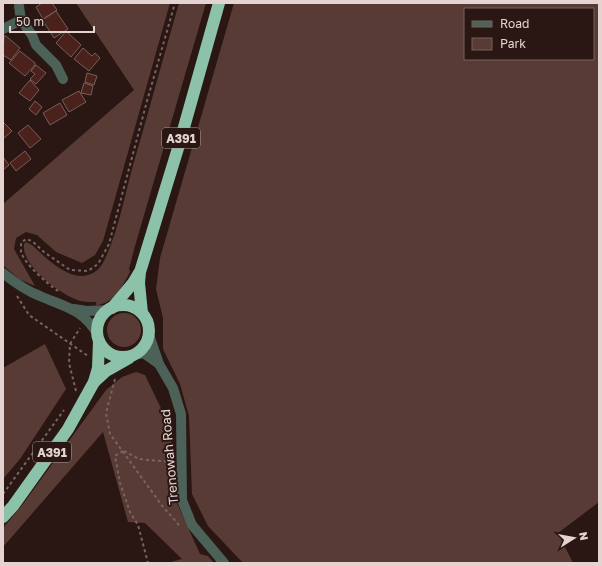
<svg xmlns="http://www.w3.org/2000/svg" width="602" height="566" viewBox="0 0 602 566" font-family="'Golos Text',sans-serif">
	<rect width="100%" height="100%" fill="#2a1613"/>
	<g fill="#593b36" fill-rule="evenodd">
		<polygon points="76,3 170,3 103,241 95,255 82,263 56,252 37,235 26,232 16,238 14,249 35,286 19,279 3,265 3,204 134,90"/>
		<path d="M179 3H206L135 246 129 269 130 272C123 285 113 305 96 305V302C91 302 85 302 80 301 61 295 21 266 24 244L26 242 32 245C45 257 68 281 88 275 96 273 102 266 105 259 118 231 124 199 132 169 148 114 163 58 179 3Z"/>
		<path d="M234 3H599V502L558 533 573 563H243L208 526 192 494 189 416 180 384 163 349V318L156 289 160 258ZM465 9H593V59H465Z"/>
		<circle cx="124" cy="330" r="17"/>
		<polygon points="45,344 66,389 20,459 3,479 3,368"/>
		<polygon points="136,372 145,375 170,427 176,501 200,554 208,556 214,563 167,563 182,559 145,523 128,522 103,432 3,547 3,528 23,504 106,390 122,377"/>
	</g>
	<g fill="#4b211b" stroke="#775e5a">
		<polygon points="42,3 52,3 57,10 43,19 36,7"/>
		<polygon points="56,11 68,29 54,38 43,21 44,19"/>
		<polygon points="66,31 81,45 71,57 57,44 56,43"/>
		<polygon points="4,36 6,36 20,48 11,60 3,55"/>
		<polygon points="83,48 92,56 95,53 100,58 89,71 74,59"/>
		<polygon points="20,51 35,63 35,65 25,76 9,63"/>
		<polygon points="36,65 46,73 36,84 30,79 35,74 31,71"/>
		<polygon points="87,73 97,76 94,85 85,82"/>
		<polygon points="30,80 39,90 30,101 19,93"/>
		<polygon points="84,83 93,86 91,95 81,93"/>
		<polygon points="79,91 86,102 69,112 62,100"/>
		<polygon points="35,101 42,107 36,115 29,109"/>
		<polygon points="60,103 67,115 50,125 43,113"/>
		<polygon points="3,122 12,131 3,139"/>
		<polygon points="28,125 41,139 30,148 18,133"/>
		<polygon points="25,151 31,159 16,171 10,163"/>
		<polygon points="3,157 9,165 3,170"/>
	</g>
	<g fill="none" stroke-linecap="round" stroke-linejoin="round">
		<g stroke="#776562" stroke-width="2" stroke-dasharray="3 3" stroke-linecap="butt">
			<path d="M58 291C48 284 25 265 21 252 21 250 21 246 21 243L26 239 32 241 44 252 70 270 88 271 98 264 109 244 147 101 175 3"/>
			<polyline points="17,296 29,315 88,356"/>
			<polyline points="115,379 106,413 110,434 163,507 179,525 181,526"/>
			<polyline points="76,391 69,363 70,344 80,328"/>
			<polyline points="123,451 115,456 120,483 130,512 138,525 148,563"/>
			<polyline points="124,451 139,459 171,462"/>
			<polyline points="3,494 64,410"/>
		</g>
		<g stroke="#4c6157" stroke-width="10">
			<polyline points="19,6 21,20"/>
			<polyline points="3,29 21,20 32,35 36,45 56,65 63,79"/>
			<path d="M3 273C14 282 27 291 40 296 65 307 83 309 98 335"/>
			<polyline points="74,309 87,311 108,310"/>
			<polyline points="149,335 159,364 173,388 181,414 182,500 192,525 224,563"/>
			<polyline points="137,353 145,354 159,364"/>
		</g>
		<g stroke="#8cc2aa" stroke-width="12">
			<circle cx="123" cy="331" r="26"/>
			<polyline points="112,308 133,283 139,273"/>
			<polyline points="142,313 139,283 140,272 179,145 219,3"/>
			<polyline points="94,382 106,371 129,358"/>
			<polyline points="3,517 13,506 68,429 94,382 98,368 99,341"/>
		</g>
	</g>
	<g text-anchor="middle" dominant-baseline="central" stroke-width="4" stroke-linejoin="round" paint-order="stroke">
		<g fill="#2a1613" stroke="#ac9b98" stroke-width="1">
			<rect x="162" y="128" width="38" height="20" rx="3"/>
			<rect x="33" y="442" width="38" height="20" rx="3"/>
		</g>
		<g font-size="12" font-weight="bold" fill="#e3d4d1">
			<text x="181" y="138">A391</text>
			<text x="52" y="452">A391</text>
		</g>
		<g font-size="13" fill="#e3d4d1" stroke="#2a1613">
			<text transform="translate(169 457) rotate(-95)">Trenowah Road</text>
		</g>
	</g>
	<rect width="602" height="566" fill="none" stroke="#e3d4d1" stroke-width="8"/>
	<rect x="464" y="8" width="130" height="52" fill="#2a1613" stroke="#74625f"/>
	<rect x="472" y="21" width="20" height="6" fill="#4c6157" stroke="#74625f"/>
	<text x="500" y="28" font-size="12" fill="#e3d4d1">Road</text>
	<rect x="472" y="38" width="20" height="12" fill="#593b36" stroke="#74625f"/>
	<text x="500" y="48" font-size="12" fill="#e3d4d1">Park</text>
	<g transform="translate(574 538) rotate(79)" stroke="#2a1613" stroke-width="3" paint-order="stroke">
	<path d="M0-3L7 15L0 10L-7 15Z" fill="#e3d4d1"/>
	<text y="-6" font-size="11" font-weight="bold" text-anchor="middle" fill="#e3d4d1">N</text>
	</g>
	<path d="M10 26v6h84v-6" fill="none" stroke="#e3d4d1" stroke-width="2"/>
	<text x="16" y="26" font-size="12" fill="#e3d4d1" stroke="#2a1613" stroke-width="3" paint-order="stroke">50 m</text>
</svg>
